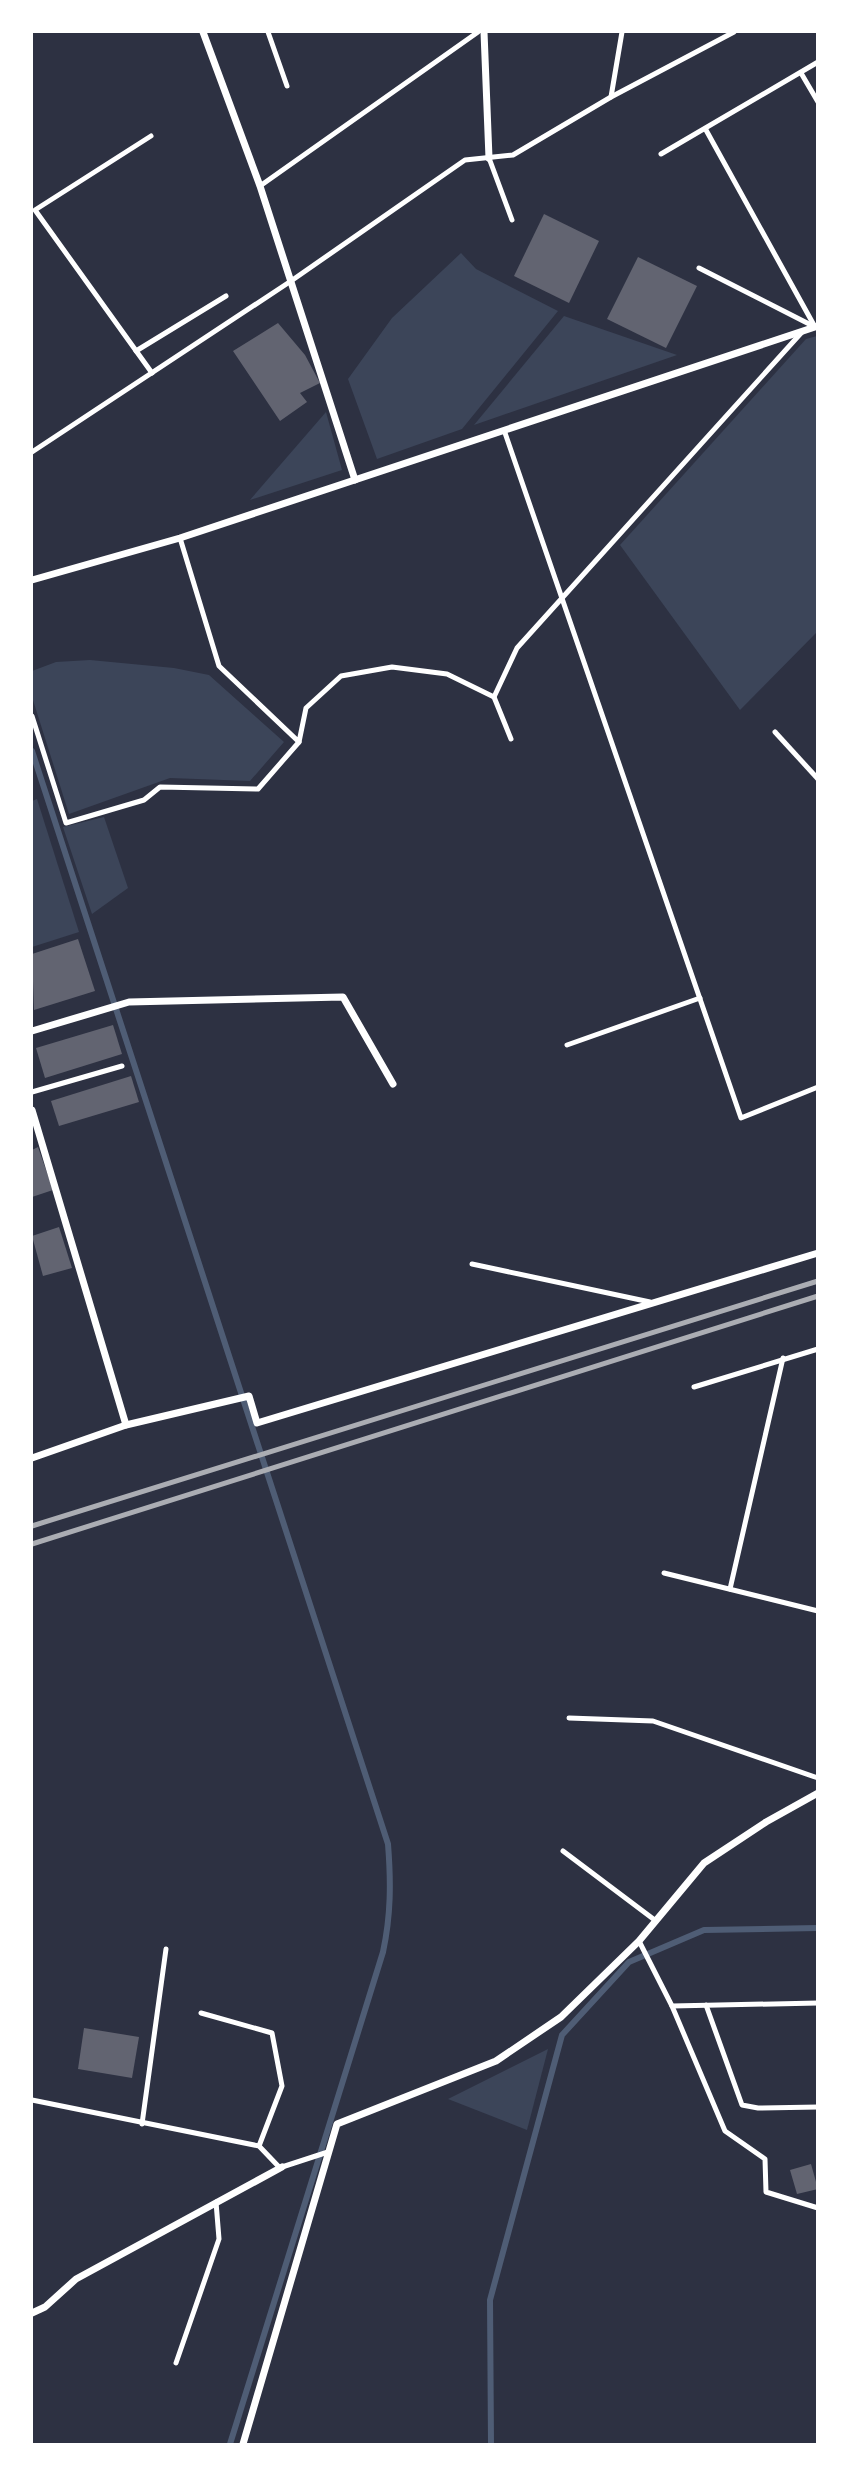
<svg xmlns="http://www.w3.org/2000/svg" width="849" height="2476" viewBox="0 0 849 2476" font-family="'Libre Baskerville',serif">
	<rect width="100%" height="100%" fill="#2d3142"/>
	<g fill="#3c4559">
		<polygon points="461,253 476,269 558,311 462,429 377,459 348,379 392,318"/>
		<polygon points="564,316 677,355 474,425"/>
		<polygon points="817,336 817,632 740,710 620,545 806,339"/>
		<polygon points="326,412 342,470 250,500"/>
		<polygon points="90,660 174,668 209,675 284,742 250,781 170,778 69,814 32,697 32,671 56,662"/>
		<polygon points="37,799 79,932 32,947 32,801"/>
		<polygon points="104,817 128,888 92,914 63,827"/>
		<polygon points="548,2049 527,2130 448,2099"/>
	</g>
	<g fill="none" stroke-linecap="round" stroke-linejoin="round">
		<g stroke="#4f5d75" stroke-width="6">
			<path d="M32 751 388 1844C391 1882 391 1915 383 1952L230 2444"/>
			<polyline points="491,2444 490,2300 562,2035 629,1962 704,1930 818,1928"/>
		</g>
	</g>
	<g fill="#626471">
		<polygon points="544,214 599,241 569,303 514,276"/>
		<polygon points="638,257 697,286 666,348 607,319"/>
		<polygon points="278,323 305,355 320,383 300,393 307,402 280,421 233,351"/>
		<polygon points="78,939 95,991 34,1010 32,954"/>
		<polygon points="113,1025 122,1054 45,1078 36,1048"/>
		<polygon points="131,1076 139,1102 59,1126 51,1101"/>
		<polygon points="38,1147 53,1190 32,1197 32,1150"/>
		<polygon points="59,1227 72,1268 43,1276 32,1236"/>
		<polygon points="84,2028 139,2037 132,2078 78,2069"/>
		<polygon points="811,2164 818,2189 797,2194 790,2170"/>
	</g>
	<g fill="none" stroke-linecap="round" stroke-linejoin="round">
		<g stroke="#fff" stroke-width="5">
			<polyline points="268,32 287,86"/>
			<polyline points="801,73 818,102"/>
			<polyline points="611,97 622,32"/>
			<polyline points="706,130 815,327"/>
			<polyline points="151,136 35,210 152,373"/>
			<polyline points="661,154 818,62"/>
			<polyline points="489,158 512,220"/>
			<polyline points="260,186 478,32"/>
			<polyline points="699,268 815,327"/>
			<polyline points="136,351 226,296"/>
			<polyline points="504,430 741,1118 818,1087"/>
			<polyline points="32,452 291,281 465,160 513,155 611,97 734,32"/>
			<polyline points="180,538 219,666 299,742 306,708 341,676 392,667 447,674 494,697 511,739"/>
			<polyline points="494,697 517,648 802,332"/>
			<polyline points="32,716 66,823 144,800 160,787 258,789 299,742"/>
			<polyline points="775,732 818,779"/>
			<polyline points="567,1045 700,998"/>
			<polyline points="32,1092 122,1066"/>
			<polyline points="472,1264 650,1302"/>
			<polyline points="694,1387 818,1349"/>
			<polyline points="664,1573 818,1611"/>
			<polyline points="730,1589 783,1358"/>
			<polyline points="569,1718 653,1721 818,1778"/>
			<polyline points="563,1851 656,1921"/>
			<polyline points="639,1941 672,2006 818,2003"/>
			<polyline points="706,2005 742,2105 758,2108 818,2107"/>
			<polyline points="672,2006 725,2131 765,2159 766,2192 818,2208"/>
			<polyline points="201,2013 272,2033 282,2086 259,2146"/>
			<polyline points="32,2100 259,2146 280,2168"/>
			<polyline points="142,2124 166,1949"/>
			<polyline points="282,2167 328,2152"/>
			<polyline points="176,2363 219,2239 216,2202"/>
		</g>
		<g stroke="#fff" stroke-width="7">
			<polyline points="203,32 260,186 355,480"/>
			<polyline points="484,32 489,158"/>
			<polyline points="32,580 180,538 818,326"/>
			<polyline points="32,1031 129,1002 343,997 393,1084"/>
			<polyline points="32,1110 126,1425"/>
			<polyline points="32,1458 126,1425 249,1396 257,1423 818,1253"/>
			<polyline points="32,2313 45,2307 76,2279 282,2167"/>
			<polyline points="243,2444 337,2124 496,2061 561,2017 639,1941 704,1863 766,1822 818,1793"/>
		</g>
		<g stroke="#abadb3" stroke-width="5">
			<polyline points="32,1526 818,1281"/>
			<polyline points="32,1544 818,1296"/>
		</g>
	</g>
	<rect width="849" height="2476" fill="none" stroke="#ffffff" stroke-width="66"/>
</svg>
